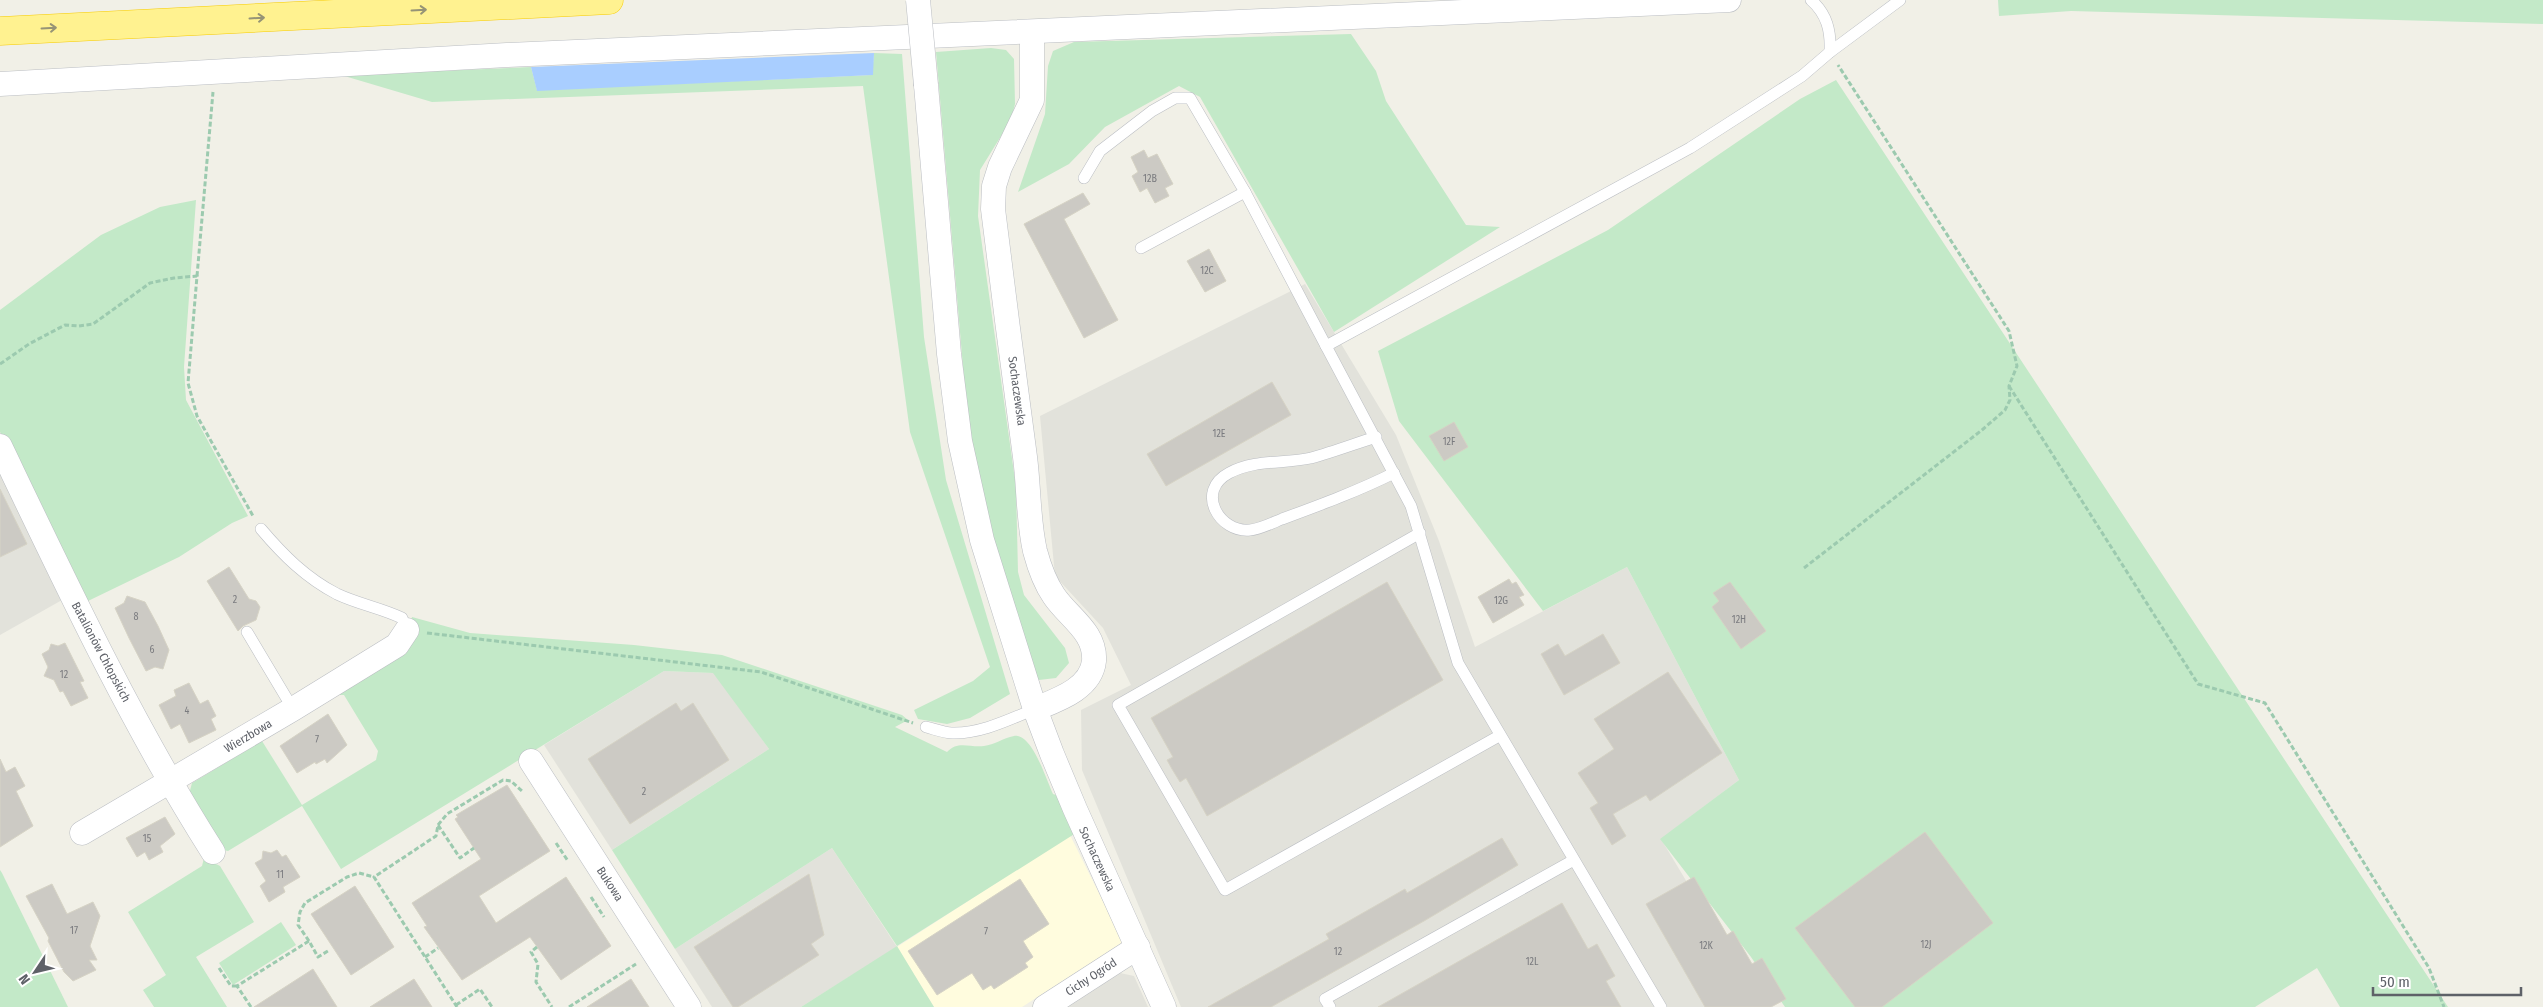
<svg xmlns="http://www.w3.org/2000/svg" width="2543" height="1007" viewBox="0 0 2543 1007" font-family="'Fira Sans Condensed',sans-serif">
	<rect width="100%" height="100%" fill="#f1f0e7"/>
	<polygon fill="#fffcde" points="1070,835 1123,942 1022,1007 934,1007 897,947"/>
	<g fill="#e2e2db">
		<polygon points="1305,284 1396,435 1439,541 1475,647 1627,567 1739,780 1661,839 1762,1007 1181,1007 1082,770 1081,710 1131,685 1103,628 1055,576 1040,416"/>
		<polygon points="0,474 62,600 0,635"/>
		<polygon points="664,671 714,673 769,749 612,850 544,745"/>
		<polygon points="832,848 897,947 801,1007 712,1007 675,949"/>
		<polygon points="1120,973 1134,976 1148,1007 1066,1007"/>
	</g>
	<g fill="#c3e9c8">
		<polygon points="1998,0 2543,0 2543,24 2071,11 1999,16"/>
		<polygon points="1351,34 1376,71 1386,101 1466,225 1500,227 1334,332 1200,97 1179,86 1105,127 1069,164 1018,192 1045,114 1048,66 1053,51 1074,42"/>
		<polygon points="991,48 1006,50 1014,59 1015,104 1011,120 980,170 978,216 1016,487 1018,572 1024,595 1065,648 1069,663 1056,678 1039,680 1028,665 981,500 966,402 936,52"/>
		<polygon points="874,53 902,54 924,337 946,480 1010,694 970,718 947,724 918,719 914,710 973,681 990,667 910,432 863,86 432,102 341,75 531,67 537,90 872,75"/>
		<polygon points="1836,80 2391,921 2448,1007 2340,1007 2317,968 2255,1007 1785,1007 1751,957 1660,839 1739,780 1627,567 1543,611 1399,421 1378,351 1608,230 1800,99"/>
		<polygon points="196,200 184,367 186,400 248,516 232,523 179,557 88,601 0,432 0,310 101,235 160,207"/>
		<path d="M412 617 470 633 634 645 722 655 902 715 908 720 895 727 947 752C958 740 970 748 984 746 994 745 1003 738 1014 736 1032 733 1046 779 1053 794L1056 795 1076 833 897 946 934 1007H801L897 946 832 848 675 949 612 850 769 749 713 673 664 671 341 869 302 806 228 851 219 849 188 798 192 783 262 741 302 805 376 760 378 751 344 695H335L408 643Z"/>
		<polygon points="204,858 220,866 254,922 196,957 227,1007 154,1007 143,990 166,975 128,912 202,866"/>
		<polygon points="0,870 2,873 68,1007 0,1007"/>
		<polygon points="281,922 296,945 233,985 219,963"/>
	</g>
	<polygon fill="#a9ceff" points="874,53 873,75 537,91 531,67"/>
	<g fill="#cccac4" stroke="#d6d3c5">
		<polygon points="1144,150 1148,158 1157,154 1173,184 1165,188 1169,196 1155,203 1147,188 1140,192 1132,176 1138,172 1131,157"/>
		<polygon points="1083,193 1090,204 1064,219 1118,320 1084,338 1024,224"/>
		<polygon points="1209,249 1226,281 1205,292 1187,261"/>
		<polygon points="1272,382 1291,415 1166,486 1147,454"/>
		<polygon points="1454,422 1468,447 1444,461 1429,436"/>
		<polygon points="0,489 27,544 0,557"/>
		<polygon points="229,567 249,599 256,601 260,607 256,620 243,626 238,631 207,581"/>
		<polygon points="1509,579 1512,584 1516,582 1524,595 1519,597 1524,605 1493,623 1478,597"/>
		<polygon points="1387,582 1443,680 1207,816 1186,778 1180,782 1172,769 1167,760 1173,757 1151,718"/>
		<polygon points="1730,582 1766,631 1741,649 1712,607 1719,601 1713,593"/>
		<polygon points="127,596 145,602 158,626 169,650 163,669 155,667 146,671 129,638 115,608 124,603"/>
		<polygon points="1603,634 1620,663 1564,695 1541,654 1558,644 1565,656"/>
		<polygon points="65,643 84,681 80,682 88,698 71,706 63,691 60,692 54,680 44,676 48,667 42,654 49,650 51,644 58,646"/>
		<polygon points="1668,672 1722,753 1650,801 1646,795 1613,814 1626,836 1612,845 1590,808 1598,803 1578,773 1614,749 1594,719"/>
		<polygon points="189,683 200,704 208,700 216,716 211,719 216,730 189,743 180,724 171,729 159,705 176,696 174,690"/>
		<polygon points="676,703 681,711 693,703 729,760 630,824 588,759"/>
		<polygon points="328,714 347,745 327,763 325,759 316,764 315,762 297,773 280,746"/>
		<polygon points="0,759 6,772 15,767 25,786 16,791 33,826 0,847"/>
		<polygon points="507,785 550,851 479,896 496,923 566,877 611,946 561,980 530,937 462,980 424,927 427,926 412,903 481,859 455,819 458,817 456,815"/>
		<polygon points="165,817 175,834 160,846 163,852 149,860 145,852 137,857 126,838"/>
		<polygon points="1925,832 1993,923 1882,1007 1855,1007 1795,928"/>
		<polygon points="1502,838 1518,865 1424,921 1271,1007 1208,1007 1329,939 1326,934 1405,889 1407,893"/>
		<polygon points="277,850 282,857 286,855 300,877 283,887 285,892 269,902 260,886 266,881 255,863 262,859 263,851 271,853"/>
		<polygon points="809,874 824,935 811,944 819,955 738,1007 733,1007 694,947"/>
		<polygon points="1694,877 1727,935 1733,931 1752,964 1762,958 1786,999 1771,1007 1705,1007 1646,904"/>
		<polygon points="1020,879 1049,924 1023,941 1033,957 1025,963 1028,967 994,989 991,985 983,990 972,973 937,995 908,951"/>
		<polygon points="52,884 67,914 93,902 100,916 90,946 97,960 89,960 96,970 73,981 64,972 48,941 49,938 26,896"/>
		<polygon points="355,886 394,947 351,975 311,914"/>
		<polygon points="1562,903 1588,949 1597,944 1615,976 1606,981 1621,1007 1378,1007"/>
		<polygon points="313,969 337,1007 254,1007"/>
		<polygon points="414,979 432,1007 370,1007"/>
		<polygon points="631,979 649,1007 587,1007"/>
	</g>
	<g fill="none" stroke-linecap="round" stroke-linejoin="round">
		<g stroke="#bbbec3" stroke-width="12">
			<g id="lane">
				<path d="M1811 0C1827 14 1831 31 1830 52"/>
				<polyline points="1084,178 1100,151 1152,111 1175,98 1190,98 1245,192 1326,346"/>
				<polyline points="1141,248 1245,192"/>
				<path d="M1376 437C1354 444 1333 452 1311 458 1284 464 1255 459 1229 473 1195 491 1219 533 1250 530 1260 529 1272 523 1282 519 1320 505 1358 491 1394 473"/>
				<path d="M261 529C283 555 306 578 337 594 358 604 381 608 402 618L407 630"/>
				<polyline points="1420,533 1118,705 1225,890 1499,736"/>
				<polyline points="247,632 293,709"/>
				<path d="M926 727C934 729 944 733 952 733 981 734 1010 719 1035 709"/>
				<polyline points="1330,1007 1325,999 1572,861"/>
				<polyline points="1661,1007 1458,663 1411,506 1326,346 1690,148 1802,76 1830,52 1900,0"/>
			</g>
		</g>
		<g stroke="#bbbec3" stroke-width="25">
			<g id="street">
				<path d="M1032 32V100L1000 167 994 186 993 209C1003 292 1014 374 1025 457 1029 487 1028 521 1035 551 1039 566 1045 583 1054 596 1069 618 1096 632 1094 661 1091 689 1057 700 1035 709"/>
				<polyline points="0,84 507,55 1729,0"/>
				<polyline points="926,85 949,354 960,441 982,540 1035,709 1052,754 1075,809 1164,1007"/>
				<path d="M0 446C66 584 131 723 213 852"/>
				<polyline points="531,761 689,1007"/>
				<polyline points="82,833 293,709 397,645 407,630"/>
				<polyline points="1045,1007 1138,947"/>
			</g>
		</g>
		<g stroke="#f8cc00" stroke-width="29">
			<polyline id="highway" points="0,31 609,0"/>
		</g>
		<g stroke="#9ccaaf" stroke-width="3" stroke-dasharray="5 2.5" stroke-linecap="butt">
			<polyline points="197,276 213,92"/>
			<polyline points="0,364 29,344 65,325 79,326 93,324 150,283 174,278 197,276 188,383 197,416 253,516"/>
			<polyline points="2009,386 2198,684 2265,703 2429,968 2444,1007"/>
			<polyline points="1804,568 1982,430 2005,410 2010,400 2009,386 2017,366 2009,331 1838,65"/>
			<polyline points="427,633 761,672 913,723"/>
			<polyline points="438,825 447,814 503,780 511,781 523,792"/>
			<polyline points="556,843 568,861"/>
			<polyline points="591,897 604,917"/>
			<polyline points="309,941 298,925 300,912 305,903 347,877 359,873 374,877"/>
			<polyline points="537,947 531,952 538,964 536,982 552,1007"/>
			<polyline points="425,957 438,948"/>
			<polyline points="219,968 231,986 237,986"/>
			<polyline points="456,1005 480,989 492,1007"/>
			<polyline points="251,1007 237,986 309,941 318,957 328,951"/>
			<polyline points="457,1007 374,877 436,836 438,825 460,858 474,848"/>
			<polyline points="569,1007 636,964"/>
		</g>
		<use href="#lane" stroke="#fff" stroke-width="11"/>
		<use href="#street" stroke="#fff" stroke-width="24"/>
		<use href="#highway" stroke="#fff290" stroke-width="28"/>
		<g stroke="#bbbec3" stroke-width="25" stroke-linecap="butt">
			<polyline id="street-bridge" points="918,0 926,85"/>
		</g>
		<use href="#street-bridge" stroke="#fff" stroke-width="24"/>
	</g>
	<defs><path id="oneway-shaft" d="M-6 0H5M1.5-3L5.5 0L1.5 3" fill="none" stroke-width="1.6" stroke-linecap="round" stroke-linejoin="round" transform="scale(1.25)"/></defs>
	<g stroke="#969476">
		<use href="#oneway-shaft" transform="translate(419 10) rotate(-3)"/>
		<use href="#oneway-shaft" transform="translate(257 18) rotate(-3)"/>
		<use href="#oneway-shaft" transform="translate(49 28) rotate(-3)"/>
	</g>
	<g text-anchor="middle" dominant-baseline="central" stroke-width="4.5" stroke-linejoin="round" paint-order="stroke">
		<g font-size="10" fill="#7a7b7f">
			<text x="1150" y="179">12B</text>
			<text x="1207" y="271">12C</text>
			<text x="1219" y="434">12E</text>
			<text x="1449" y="442">12F</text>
			<text x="235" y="600">2</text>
			<text x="1501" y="601">12G</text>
			<text x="136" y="617">8</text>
			<text x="1739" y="620">12H</text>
			<text x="152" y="650">6</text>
			<text x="64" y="675">12</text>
			<text x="187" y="711">4</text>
			<text x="317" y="740">7</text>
			<text x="644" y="792">2</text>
			<text x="147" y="839">15</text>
			<text x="280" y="875">11</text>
			<text x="74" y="931">17</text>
			<text x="986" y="932">7</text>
			<text x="1926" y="945">12J</text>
			<text x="1706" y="946">12K</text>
			<text x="1338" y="952">12</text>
			<text x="1532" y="962">12L</text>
		</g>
		<g font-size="12" fill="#5e6168" stroke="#fff">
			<text transform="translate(1017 391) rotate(82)">Sochaczewska</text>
			<text transform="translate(101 652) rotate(62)">Batalionów Chłopskich</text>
			<text transform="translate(248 736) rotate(-31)">Wierzbowa</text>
			<text transform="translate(1097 859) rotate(65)">Sochaczewska</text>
			<text transform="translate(610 884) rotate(57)">Bukowa</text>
			<text transform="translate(1091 977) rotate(-33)">Cichy Ogród</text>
		</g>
	</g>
	<g transform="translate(35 972) rotate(235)" stroke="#ffffff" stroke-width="4" paint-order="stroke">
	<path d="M0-4L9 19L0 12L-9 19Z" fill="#5e6168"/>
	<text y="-8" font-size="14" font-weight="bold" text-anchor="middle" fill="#5e6168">N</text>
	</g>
	<path d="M2373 987v8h148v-8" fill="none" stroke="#5e6168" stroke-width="2.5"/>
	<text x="2380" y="987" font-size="15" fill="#5e6168" stroke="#ffffff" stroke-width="4" paint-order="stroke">50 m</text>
</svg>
